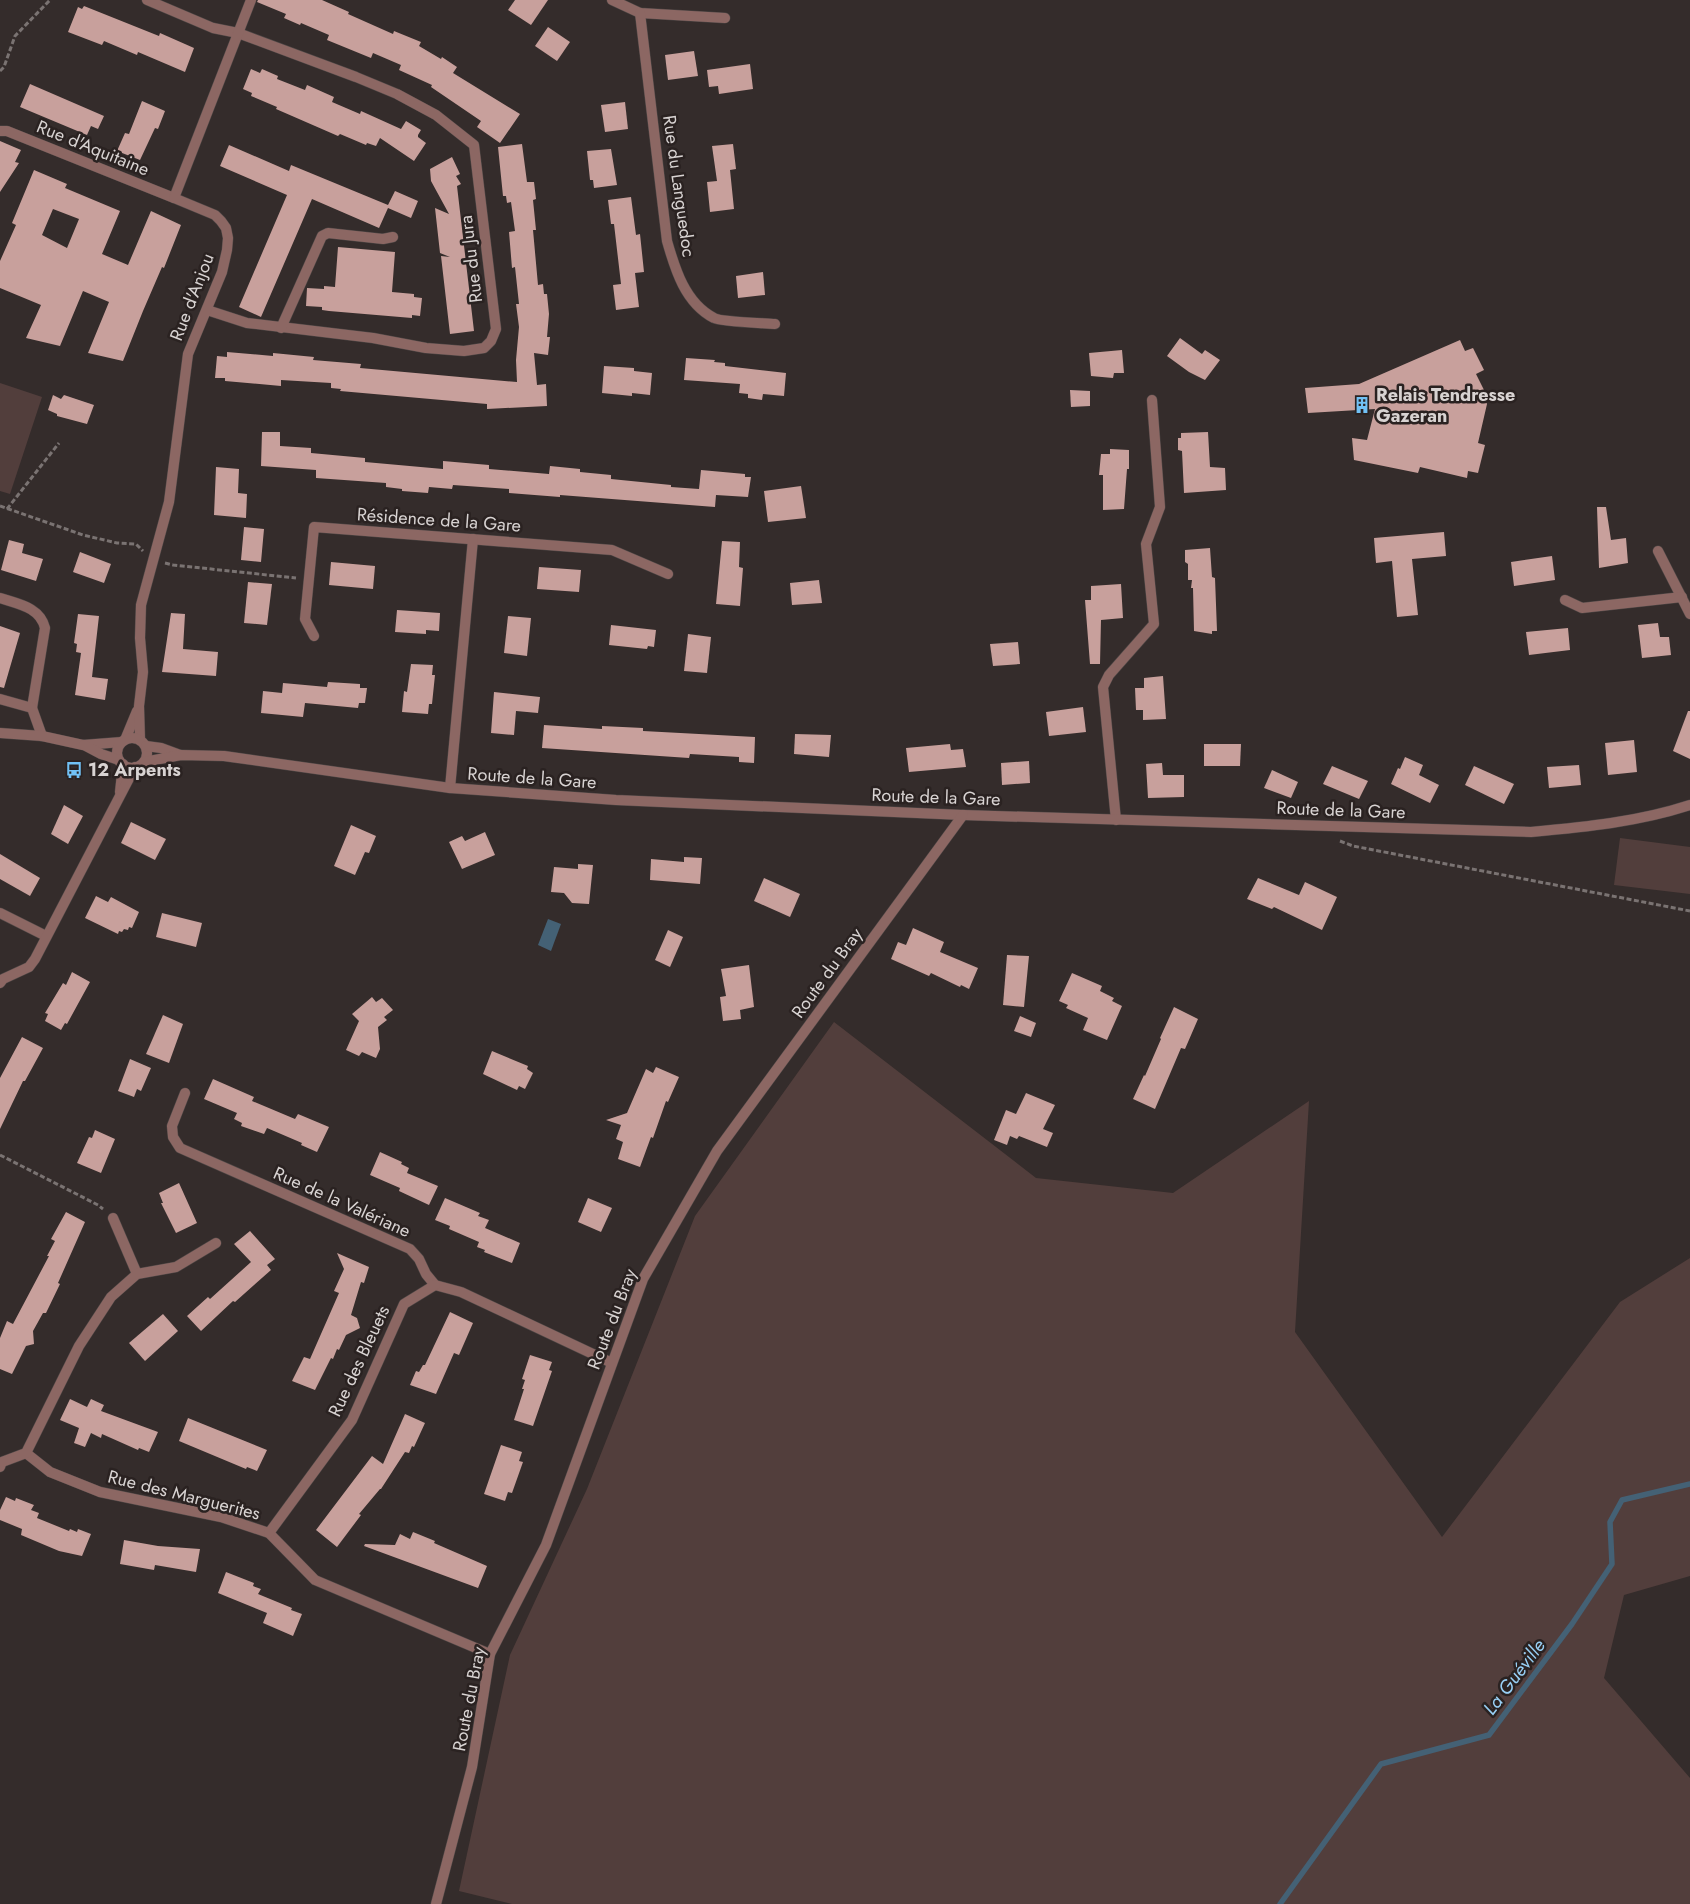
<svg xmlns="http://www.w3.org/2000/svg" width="1690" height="1904" viewBox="0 0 1690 1904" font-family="Jost,sans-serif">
	<rect width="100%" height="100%" fill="#342c2b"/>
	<g fill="#523e3c">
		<polygon points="0,383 42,397 10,494 0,491"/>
		<polygon points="1620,838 1690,847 1690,894 1614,885"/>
		<polygon points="834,1022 1036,1178 1173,1193 1309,1101 1295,1332 1442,1537 1620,1302 1690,1258 1690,1576 1624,1595 1604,1678 1690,1778 1690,1904 512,1904 459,1891 510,1655 587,1489 695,1216"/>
	</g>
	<polygon fill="#446175" points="548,919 561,924 551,951 538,945"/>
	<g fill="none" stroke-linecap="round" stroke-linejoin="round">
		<polyline stroke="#446175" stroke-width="5.5" points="1280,1904 1381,1764 1489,1735 1572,1624 1612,1564 1610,1522 1622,1500 1690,1484"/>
	</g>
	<g fill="#c8a09c" fill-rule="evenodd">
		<polygon points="258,0 322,0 349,12 348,14 393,34 394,31 421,42 419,46 441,59 442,57 457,67 453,73 520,114 500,143 477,127 481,121 431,87 432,85 399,70 401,65 373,53 371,58 327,40 329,35 301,23 300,25 284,18 286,14 257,2"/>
		<polygon points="515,0 548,0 531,25 508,10"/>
		<polygon points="84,6 159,36 160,33 194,48 185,72 138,52 137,55 104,41 102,45 68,32 78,7 82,9"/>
		<polygon points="548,27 570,42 557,61 535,46"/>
		<polygon points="694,51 698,76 668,80 665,55"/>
		<polygon points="750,64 753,89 719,94 718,86 709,87 707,70"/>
		<polygon points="251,69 260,73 262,69 278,76 277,79 305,90 307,85 334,97 332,102 360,114 361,111 401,129 406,121 421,130 418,135 418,137 426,143 414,161 380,138 376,146 367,143 366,145 340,134 338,136 276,109 277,107 251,96 252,93 243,89"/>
		<polygon points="30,84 104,116 98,129 91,126 87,135 20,107"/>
		<polygon points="142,101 165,111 158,129 155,128 140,160 117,151 125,133 129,134"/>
		<polygon points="625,102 628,129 605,132 601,105"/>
		<polygon points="0,141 21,150 15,162 19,163 0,192"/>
		<polygon points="522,144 527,182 534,182 536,199 533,200 536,230 533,230 538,285 543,284 544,294 547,294 549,314 547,337 550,337 548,355 534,353 537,385 546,384 547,406 487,409 487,404 340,391 341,389 331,388 331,383 281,380 281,386 225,381 225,378 215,378 217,356 227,357 227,352 273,356 273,353 314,357 313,360 361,364 360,368 517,382 516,360 519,327 516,304 519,304 515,267 512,268 509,232 515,231 511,202 507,203 506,196 503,196 498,147"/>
		<polygon points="733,144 736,169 730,170 734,209 710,212 707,182 717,181 712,146"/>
		<polygon points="229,145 289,171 291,165 388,205 395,191 418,201 411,218 388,208 379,228 312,199 261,317 239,307 287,195 220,166"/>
		<polygon points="611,149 617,185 594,188 593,180 590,180 587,151"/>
		<polygon points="452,157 460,174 456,176 461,184 457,186 474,331 450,334 441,256 450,257 440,253 435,208 449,214 431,181 430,169"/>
		<path d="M34 170 67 184 65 188 120 211 102 254 128 265 151 211 181 225 164 268 162 267 143 311 123 361 88 353 109 302 83 291 60 346 26 338 41 305 0 288V261L16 225 12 223ZM53 209 79 219 67 248 42 235Z"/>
		<polygon points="631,197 636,235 640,234 644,272 635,273 639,307 616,310 613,285 621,284 614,224 611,224 608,200"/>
		<polygon points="338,247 395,252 392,292 414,294 414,297 422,298 420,316 412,315 412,318 329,311 322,310 322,307 306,306 307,288 324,289 324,286 335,287"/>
		<polygon points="763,272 765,295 738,298 736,276"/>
		<polygon points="1180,338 1202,354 1205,350 1220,360 1205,380 1189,372 1167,356"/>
		<polygon points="1460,340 1465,351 1473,348 1484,370 1476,374 1484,390 1484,397 1487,404 1478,443 1485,445 1478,473 1468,471 1467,478 1420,467 1418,473 1354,460 1352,438 1367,440 1375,409 1308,413 1305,388 1359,384"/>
		<polygon points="1122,350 1124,373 1114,373 1113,378 1091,376 1089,353"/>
		<polygon points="686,358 715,360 714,362 725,363 725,366 786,373 784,396 763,394 762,400 748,398 748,394 739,393 740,384 684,380"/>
		<polygon points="604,366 634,368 634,371 652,373 650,395 632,393 632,396 602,393"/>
		<polygon points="1070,390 1090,391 1090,406 1071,407"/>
		<polygon points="53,395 61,399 64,395 94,405 87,424 57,416 57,414 48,410"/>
		<polygon points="262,432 280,432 280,446 311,448 311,453 365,458 365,462 443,469 443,461 489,465 489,469 549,474 550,466 580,469 580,472 611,475 611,479 671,485 671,487 699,489 701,470 745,474 745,477 751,477 748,497 716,495 715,507 560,495 560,497 509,493 509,489 453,485 452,489 429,487 428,493 402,491 402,489 386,487 386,483 316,478 316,470 261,466"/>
		<polygon points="1208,432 1210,467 1225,468 1226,490 1184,493 1182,451 1178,450 1178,438 1181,438 1181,433"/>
		<polygon points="1110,449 1129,450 1129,469 1127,469 1124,509 1103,510 1103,475 1099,475 1101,454 1110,454"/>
		<polygon points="216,467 239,469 238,493 247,494 246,518 214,515"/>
		<polygon points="801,486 806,518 768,522 764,491"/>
		<polygon points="1597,507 1606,507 1611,540 1626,538 1628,563 1599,568"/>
		<polygon points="244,527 264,529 261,562 241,560"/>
		<polygon points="1444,532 1446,556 1412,559 1418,615 1397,617 1392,561 1376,563 1374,538"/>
		<polygon points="9,540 24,544 22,553 43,559 36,581 1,570"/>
		<polygon points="722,541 740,542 739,567 743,568 740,606 716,604"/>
		<polygon points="1210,548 1212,577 1215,578 1217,631 1212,631 1212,634 1194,631 1193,588 1191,588 1192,580 1188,580 1188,564 1185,562 1185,550"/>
		<polygon points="80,552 111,564 104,583 73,572"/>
		<polygon points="1552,556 1555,580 1514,586 1511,562"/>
		<polygon points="331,562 375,566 373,589 329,585"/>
		<polygon points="539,567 581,570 579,592 537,589"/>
		<polygon points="819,580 822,603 792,605 790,583"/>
		<polygon points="248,582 272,584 267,625 244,623"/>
		<polygon points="1121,584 1123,618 1101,620 1100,664 1090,664 1085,600 1091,600 1091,586"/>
		<polygon points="397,610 440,613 439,631 426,630 426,634 395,632"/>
		<polygon points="171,613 185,614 183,649 218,652 216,676 162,672"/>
		<polygon points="78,614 99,616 92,677 108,679 105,700 75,695 81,653 76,652 77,644 74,643"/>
		<polygon points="508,616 531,618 527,656 504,653"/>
		<polygon points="1658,623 1660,637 1669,637 1671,655 1642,658 1638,625"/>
		<polygon points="611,625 656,630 654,647 648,646 647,649 609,645"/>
		<polygon points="0,626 20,633 4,688 0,687"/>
		<polygon points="1568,628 1570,650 1529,655 1526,632"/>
		<polygon points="688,634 711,637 707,673 684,671"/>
		<polygon points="1018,642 1020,664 993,666 990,644"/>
		<polygon points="411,664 433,665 432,675 435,675 432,704 429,704 428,714 402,712 404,691 407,692"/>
		<polygon points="1163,676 1166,719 1143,720 1143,710 1136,710 1135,688 1144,688 1144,678"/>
		<polygon points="328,682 360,684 360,688 367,688 365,703 359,703 358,708 305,703 303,717 261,713 263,691 282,693 283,683 327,687"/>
		<polygon points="494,692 540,697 538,713 516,711 514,735 491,733"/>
		<polygon points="1083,707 1086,732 1049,736 1046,712"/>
		<polygon points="1688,711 1690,711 1690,759 1673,751"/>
		<polygon points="544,725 602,729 602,726 643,728 643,731 755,737 754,763 739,762 739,757 690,754 689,758 542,748"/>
		<polygon points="795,734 831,735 829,757 794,754"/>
		<polygon points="1634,740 1637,772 1608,775 1605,743"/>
		<polygon points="950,744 951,750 963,749 966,767 909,772 906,748"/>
		<polygon points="1204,744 1241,744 1240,766 1204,766"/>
		<polygon points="1405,757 1423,765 1419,775 1439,785 1430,803 1391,784 1398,768 1400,769"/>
		<polygon points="1029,761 1030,783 1002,785 1001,763"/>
		<polygon points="1162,763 1163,775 1184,775 1184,797 1148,798 1146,764"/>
		<polygon points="1579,765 1581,785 1549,788 1547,767"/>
		<polygon points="1332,766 1368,781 1359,799 1323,784"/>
		<polygon points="1474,766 1514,784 1504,804 1465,785"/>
		<polygon points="1272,770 1298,782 1291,798 1264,788"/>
		<polygon points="64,805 83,816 68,844 51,834"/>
		<polygon points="131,822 166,839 155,860 121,843"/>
		<polygon points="351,825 376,836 369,853 365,852 355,875 334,866"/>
		<polygon points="485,832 495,855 462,869 449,842 462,836 465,841"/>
		<polygon points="0,854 40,878 30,896 0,879"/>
		<polygon points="684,857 702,858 700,884 650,880 651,859 684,862"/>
		<polygon points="578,864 593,865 589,904 572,903 564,893 551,892 554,867 578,869"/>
		<polygon points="764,878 800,894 790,917 754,901"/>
		<polygon points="1258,878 1299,895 1305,882 1337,897 1322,930 1274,907 1272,909 1247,899"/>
		<polygon points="96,896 108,902 111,897 139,912 132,928 129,927 128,930 124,929 122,932 119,931 118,934 85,918"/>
		<polygon points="162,913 202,923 196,947 156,937"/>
		<polygon points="913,928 944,942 940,952 978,968 969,989 961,985 960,987 931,973 929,976 891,959 898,942 906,945"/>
		<polygon points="668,930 683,937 670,967 655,960"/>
		<polygon points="1007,955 1029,956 1024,1007 1003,1005"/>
		<polygon points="749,965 754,1007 740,1010 741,1019 723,1021 720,997 726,996 721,969"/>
		<polygon points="72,972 90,982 67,1024 65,1023 61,1030 45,1021 48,1014 45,1013 63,983 66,985"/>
		<polygon points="1072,973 1102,986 1100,991 1114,998 1112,1001 1122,1006 1107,1040 1083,1030 1088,1018 1066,1008 1068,1005 1059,1001"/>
		<polygon points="372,997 376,1002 382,998 393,1010 384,1017 387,1020 378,1027 380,1049 376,1058 362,1052 359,1056 346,1050 359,1021 352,1014"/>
		<polygon points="1174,1007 1198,1019 1185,1049 1181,1048 1155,1109 1133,1099 1144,1075 1145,1076 1161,1039 1160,1038"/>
		<polygon points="163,1015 183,1024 169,1063 146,1054"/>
		<polygon points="1020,1016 1036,1023 1031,1037 1014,1031"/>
		<polygon points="22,1037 43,1048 25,1081 23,1081 0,1129 0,1078"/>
		<polygon points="492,1051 528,1066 527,1069 533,1073 525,1089 519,1086 517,1090 483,1074"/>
		<polygon points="130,1059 151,1068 141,1091 137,1089 134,1097 118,1091"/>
		<polygon points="656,1067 679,1077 668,1102 666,1101 653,1138 651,1137 640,1167 618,1159 623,1142 616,1139 621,1125 606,1120 627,1113 646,1069 653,1073"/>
		<polygon points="213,1079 254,1097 252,1101 295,1119 298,1114 329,1127 317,1152 301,1145 302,1143 267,1128 264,1134 241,1126 242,1123 234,1119 237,1113 204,1099"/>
		<polygon points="1026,1093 1055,1105 1043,1129 1053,1133 1047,1147 1019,1136 1017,1139 1010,1136 1007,1145 994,1140 1006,1110 1016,1114"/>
		<polygon points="95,1130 115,1139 101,1173 77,1163 89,1137 92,1138"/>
		<polygon points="380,1152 402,1162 401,1164 409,1168 407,1173 438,1186 429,1205 399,1191 400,1188 370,1175"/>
		<polygon points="179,1183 197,1223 176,1233 161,1203 163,1203 159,1193"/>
		<polygon points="445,1198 480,1213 478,1216 489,1220 485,1228 520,1243 512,1263 484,1252 485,1250 477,1247 479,1242 449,1229 450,1226 435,1220"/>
		<polygon points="588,1198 612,1208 601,1232 578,1222"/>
		<polygon points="66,1212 85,1222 58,1283 60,1284 46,1313 43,1313 33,1331 34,1344 26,1346 12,1374 0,1369 0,1338 7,1321 13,1324 49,1256 47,1256 55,1241 51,1239"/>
		<polygon points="250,1231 275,1259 267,1265 271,1270 235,1302 233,1301 201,1331 187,1316 208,1297 210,1299 251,1262 234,1244"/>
		<polygon points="337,1253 369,1267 364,1283 361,1282 351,1315 357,1318 360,1328 346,1335 339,1350 337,1349 333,1359 331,1358 315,1390 292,1381 304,1357 310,1359 339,1293 334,1291 344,1269"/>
		<polygon points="450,1312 473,1323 459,1355 454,1353 436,1394 410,1385 416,1371 419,1372 423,1365 425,1365"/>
		<polygon points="163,1314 178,1331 145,1361 129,1343"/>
		<polygon points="530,1355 552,1362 549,1370 552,1371 533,1426 514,1420 524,1389 522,1389 525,1380 522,1379"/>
		<polygon points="70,1399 87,1407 91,1399 104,1405 101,1411 158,1432 149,1452 139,1448 138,1450 102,1434 101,1438 91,1433 85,1447 74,1443 79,1428 60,1420"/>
		<polygon points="405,1414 425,1423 414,1447 412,1446 409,1453 405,1452 381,1489 380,1489 359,1514 361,1515 337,1547 316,1530 372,1456 383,1464"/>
		<polygon points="188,1418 267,1450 257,1471 247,1467 246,1469 179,1441"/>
		<polygon points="501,1445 522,1452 519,1461 523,1462 512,1493 508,1492 505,1501 484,1494"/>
		<polygon points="6,1497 15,1501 16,1498 34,1505 31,1510 39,1513 37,1518 69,1531 70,1529 77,1532 78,1529 91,1534 82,1556 59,1551 21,1535 22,1529 0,1520 0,1510"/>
		<polygon points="413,1532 435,1541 434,1543 487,1566 478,1588 364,1546 365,1544 395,1545 400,1534 410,1539"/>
		<polygon points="124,1540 158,1546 200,1549 196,1572 155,1565 154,1570 120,1564"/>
		<polygon points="226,1572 254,1583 253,1586 261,1589 258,1594 292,1608 291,1610 302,1614 293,1636 263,1623 267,1613 218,1593"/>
	</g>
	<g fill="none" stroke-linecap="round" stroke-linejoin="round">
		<g stroke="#4e4746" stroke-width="11">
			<g id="minor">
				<polyline points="147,0 213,28 238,33 356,77 397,94 436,115 474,145 496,329 491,341 484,348 464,351 426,348 373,338 247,323 207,310"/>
				<polyline points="612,0 640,13 725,18"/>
				<path d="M640 13 667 241C675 269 685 303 714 318 721 322 764 323 775 324"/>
				<polyline points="0,131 7,131 174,198"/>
				<polyline points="281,328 322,236 328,233 383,239 393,237"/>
				<polyline points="1658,551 1690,614"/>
				<path d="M0 598C18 604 40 607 45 628L32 708"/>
				<polyline points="1565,600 1582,608 1682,597"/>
				<polyline points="314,636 305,619 314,527 612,550 668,574"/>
				<polyline points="0,699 32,708 42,736"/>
				<polyline points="125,740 137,711"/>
				<polyline points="140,740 139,706 143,672 140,638 141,605 169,502 188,354 222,272 227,250 228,238 226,228 221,221 215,215 174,198 251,0"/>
				<polyline points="450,788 473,539"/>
				<polyline points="120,792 123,764"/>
				<polyline points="1116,820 1103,687 1109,675 1154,624 1146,544 1160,507 1152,400"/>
				<polyline points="0,913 46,936"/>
				<polyline points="0,983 3,979 29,967 35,959 135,767"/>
				<polyline points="185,1093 172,1126 173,1137 180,1148 410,1249 419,1259 426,1274 435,1285 461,1292 612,1363"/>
				<polyline points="113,1218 137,1274"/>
				<polyline points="26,1453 50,1472 100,1492 221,1517 269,1533 315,1580 490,1654"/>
				<polyline points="0,1467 2,1462 26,1453 79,1346 111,1297 137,1274 176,1267 216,1243"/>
				<polyline points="269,1533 352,1420 404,1304 435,1285"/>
			</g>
		</g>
		<g stroke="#4e4746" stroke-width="11">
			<g id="tertiary">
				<polyline points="0,733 42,736 83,745 122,742"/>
				<circle cx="132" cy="753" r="15"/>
				<polyline points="84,745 101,754 119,760"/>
				<polyline points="146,746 161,748 180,755"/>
				<path d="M144 762 181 755 224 756 450 788 616 800 963 815 1531 832C1585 827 1638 822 1690 805"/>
				<polyline points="436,1904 472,1767 490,1654 546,1545 643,1279 717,1151 963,815"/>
			</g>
		</g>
		<g stroke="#7a7372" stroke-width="3" stroke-dasharray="5 2.5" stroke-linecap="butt">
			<polyline points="0,71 4,67 15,36 50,0"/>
			<polyline points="0,506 83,535 117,543 136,544 143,551"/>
			<polyline points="7,509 59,443"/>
			<polyline points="165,563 173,565 296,578"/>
			<polyline points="1340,841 1353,846 1690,911"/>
			<polyline points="0,1155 98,1205 103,1209"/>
		</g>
		<use href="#minor" stroke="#8c6763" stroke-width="10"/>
		<use href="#tertiary" stroke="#8c6763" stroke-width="10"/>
	</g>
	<defs>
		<g id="building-bare" transform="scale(1.35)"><path d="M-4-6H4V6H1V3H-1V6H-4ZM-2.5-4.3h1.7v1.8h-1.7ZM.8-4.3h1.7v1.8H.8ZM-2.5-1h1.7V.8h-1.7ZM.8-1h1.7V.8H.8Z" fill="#71c1f5" stroke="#2a2221" stroke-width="2.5" paint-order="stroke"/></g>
		<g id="bus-bare" transform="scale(1.35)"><path d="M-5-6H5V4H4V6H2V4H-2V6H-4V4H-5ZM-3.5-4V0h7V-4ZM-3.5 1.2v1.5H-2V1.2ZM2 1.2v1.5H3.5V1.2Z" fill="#71c1f5" stroke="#2a2221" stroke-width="2.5" paint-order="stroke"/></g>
	</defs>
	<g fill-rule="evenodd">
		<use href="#building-bare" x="1362" y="405"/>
		<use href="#bus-bare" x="74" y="770"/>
	</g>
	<g text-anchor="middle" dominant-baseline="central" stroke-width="5" stroke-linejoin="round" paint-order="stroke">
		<g font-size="18" fill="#d8d3d2" stroke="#2a2221">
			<text transform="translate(93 148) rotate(22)">Rue d'Aquitaine</text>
			<text transform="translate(679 186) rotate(82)">Rue du Languedoc</text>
			<text transform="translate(471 259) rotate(-97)">Rue du Jura</text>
			<text transform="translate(192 297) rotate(-69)">Rue d'Anjou</text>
			<text transform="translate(439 520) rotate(4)">Résidence de la Gare</text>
			<text transform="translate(532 778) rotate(4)">Route de la Gare</text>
			<text transform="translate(936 797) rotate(2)">Route de la Gare</text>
			<text transform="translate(1341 810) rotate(2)">Route de la Gare</text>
			<text transform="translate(827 973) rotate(-54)">Route du Bray</text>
			<text transform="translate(342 1202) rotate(24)">Rue de la Valériane</text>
			<text transform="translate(612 1319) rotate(-69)">Route du Bray</text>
			<text transform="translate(359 1361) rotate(-65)">Rue des Bleuets</text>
			<text transform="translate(184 1495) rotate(14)">Rue des Marguerites</text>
			<text transform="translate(469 1699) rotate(-79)">Route du Bray</text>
		</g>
		<g font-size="18" font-weight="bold" fill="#d8d3d2" stroke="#2a2221" text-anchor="start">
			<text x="1376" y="395">Relais Tendresse<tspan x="1376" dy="21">Gazeran</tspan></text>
			<text x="88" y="770">12 Arpents</text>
		</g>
		<g font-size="19" font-style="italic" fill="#98cff4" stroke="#2a2221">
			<text transform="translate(1514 1677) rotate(-53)">La Guéville</text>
		</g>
	</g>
</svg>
